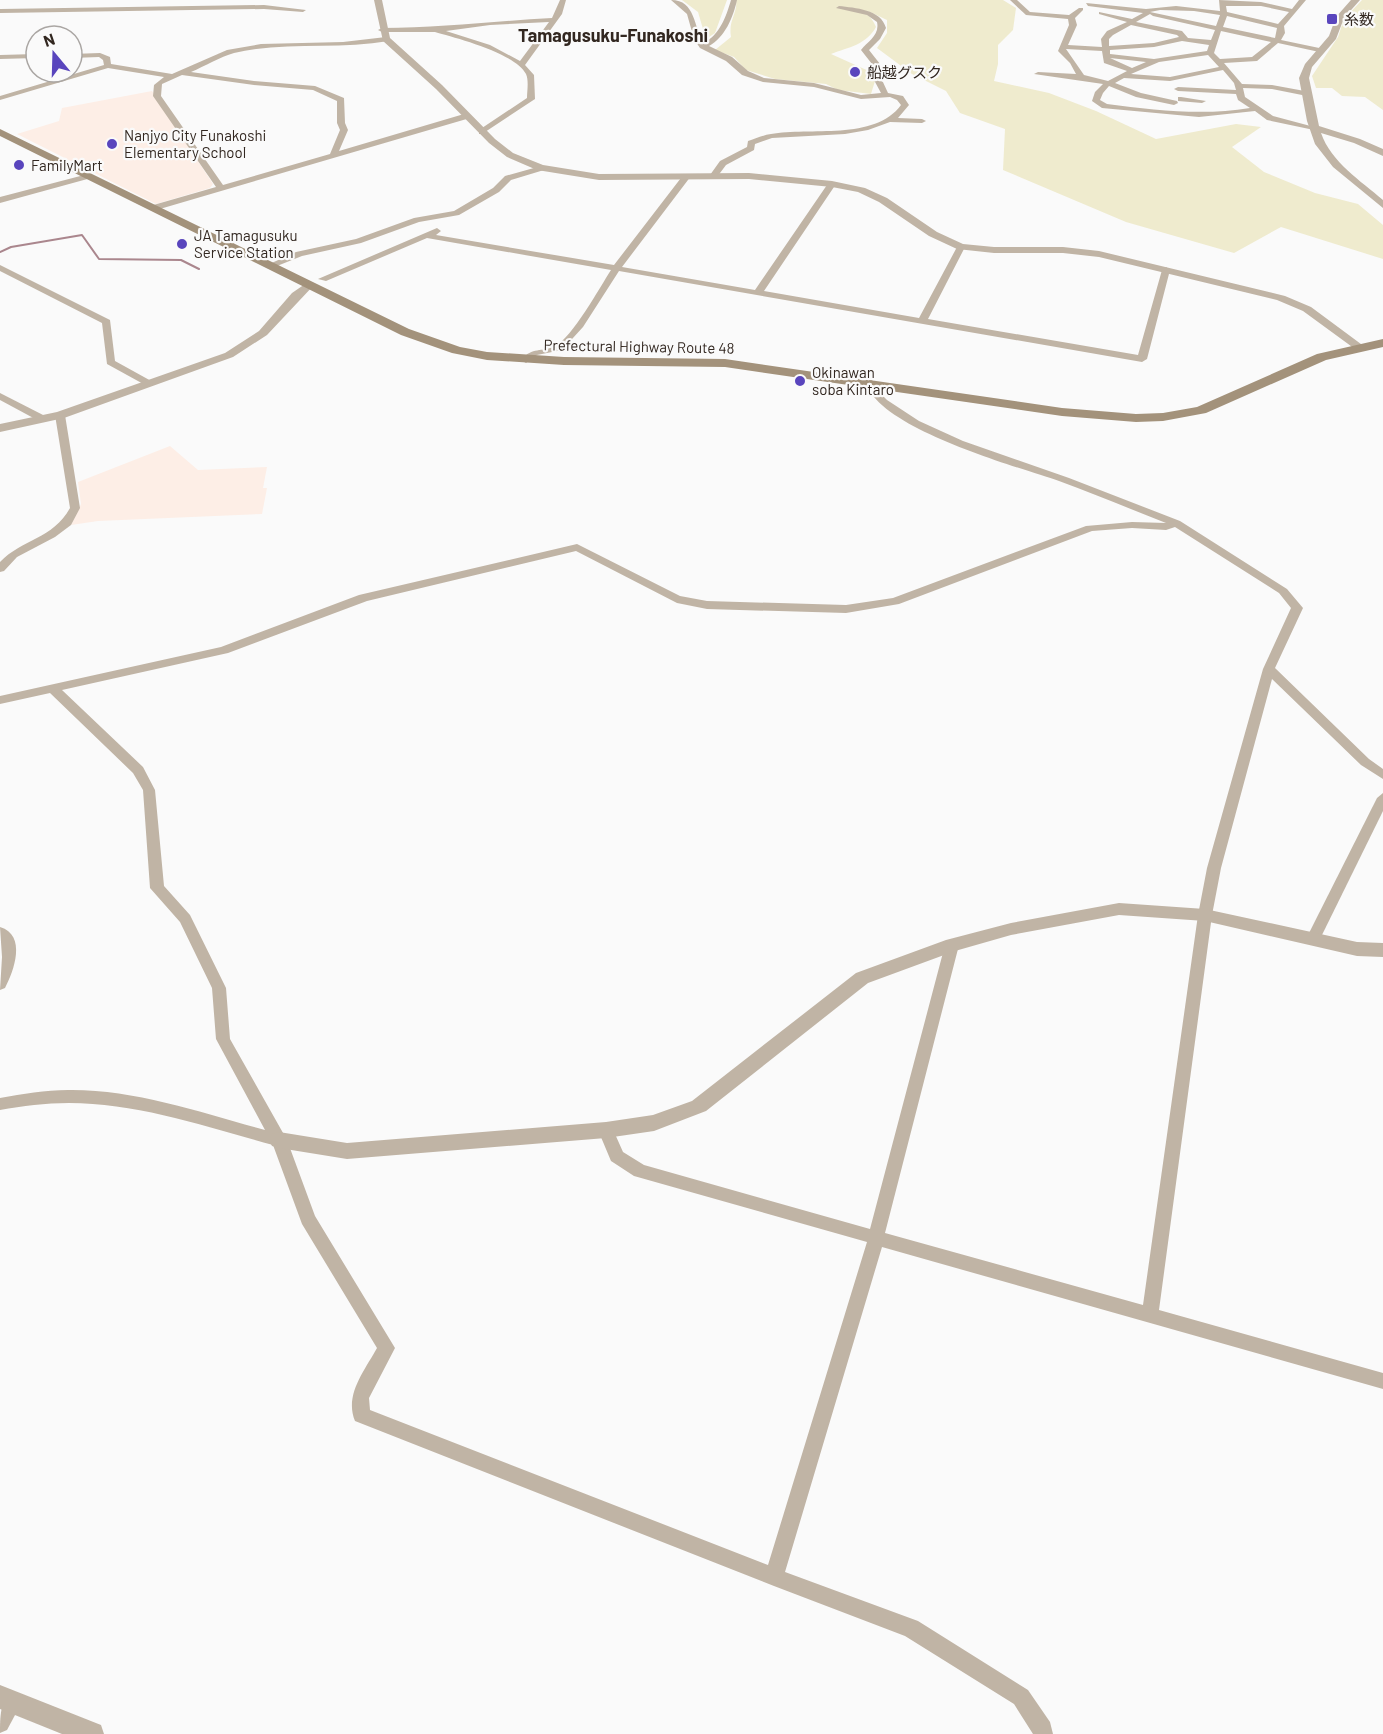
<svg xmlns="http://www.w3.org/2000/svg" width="1383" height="1734" viewBox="0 0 1383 1734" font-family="Barlow,'Noto Sans JP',sans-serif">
	<rect width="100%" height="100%" fill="#fafafa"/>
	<g fill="#fdeee6">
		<polygon points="152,91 213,184 210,188 156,204 17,134 59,121 62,108"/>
		<polygon points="170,446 198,470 267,467 263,488 267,488 262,514 98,521 71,525 81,504 78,482"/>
	</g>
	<g fill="#efebce">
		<polygon points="682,0 727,0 715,33 706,39 698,12"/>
		<path d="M736 0H1003L1016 8 1013 30 998 45V64L994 81 1049 93 1096 111 1156 139 1236 124 1261 127 1232 147 1264 172 1315 193 1358 204 1383 225V259L1281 227 1234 253 1126 222 1003 170 1005 129 960 113 946 91 912 74 877 48 887 33V20L870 12 839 7C856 11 869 9 876 27 866 45 849 47 831 54L871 72 875 81 871 94 838 90 826 84 775 79 746 70 734 57 715 50 731 37C728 20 738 13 736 0Z"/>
		<polygon points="1362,0 1383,0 1383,110 1365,97 1342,96 1332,88 1316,88 1312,76 1338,37 1344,19"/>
	</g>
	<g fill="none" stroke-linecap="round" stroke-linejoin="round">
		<polyline stroke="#aa868d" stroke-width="2" points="0,252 11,247 82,235 99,259 181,260 199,269"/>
		<g fill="#c0b4a5" fill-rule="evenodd">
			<path d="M560 0H566L562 14 525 65 534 75 535 99 482 134H479V130L527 98C527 91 529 81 526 74 515 53 456 38 435 32H382L378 30 382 28C439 28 495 21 552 18ZM549 22 520 61 490 45 446 31 490 25Z"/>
			<path d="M671 0C696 0 693 27 704 43 720 34 726 17 731 0H737C733 18 725 37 709 46L732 57 748 71 764 78 814 83 861 95 881 93 874 80 872 64 861 50C868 41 880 35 877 22L867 15 836 8 839 6C855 8 881 9 886 28L880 39 869 50 880 64 882 80 888 93 903 96 909 105 898 118 922 119 926 121 922 123 890 122 868 130 845 134 772 138 755 144 754 150 726 165 717 177H711L710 175 720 161 747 147 748 141C755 139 763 135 771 134 809 127 875 141 901 105L897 100 890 97 861 99 814 87 763 82 742 75 726 61 700 48 694 39 687 14Z"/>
			<path d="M1010 0H1017L1030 12 1069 15 1079 8H1083V10L1075 18 1077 25 1068 45 1102 47 1101 39 1107 31 1127 22 1099 14V12L1132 19 1143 13 1088 6 1086 3 1146 9 1176 6 1220 11 1219 0 1261 2 1292 9 1299 0H1306L1284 26 1285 33 1281 40 1324 49V53L1278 43 1257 61 1224 63 1242 84 1272 85 1310 92V96H1307L1272 89 1243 88 1245 97 1273 116 1318 128 1314 130 1267 120 1255 111 1199 117 1102 108 1092 101 1095 92 1103 84 1034 74 1038 72 1076 74 1070 63 1058 51 1069 25 1068 19 1026 15ZM1226 6H1261L1289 12 1278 24 1227 12ZM1160 10 1194 11 1220 15 1216 26 1150 12ZM1150 14 1153 16 1215 30 1211 40 1188 38 1182 31 1136 22ZM1227 16 1277 28 1275 38 1223 27ZM1131 25 1177 35 1179 37 1154 43 1109 46V39L1113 35ZM1221 31 1271 42 1252 57 1220 59 1214 53ZM1182 41 1209 45 1207 51 1154 59 1110 54V50L1154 47ZM1066 49 1102 51 1104 63 1127 71 1108 81 1084 75ZM1208 55 1219 67 1170 77 1131 74 1159 62ZM1110 58 1146 62 1132 68ZM1223 70 1234 83 1236 90 1178 87 1174 89 1178 91 1236 94 1238 100 1250 108C1202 116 1155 110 1107 104L1100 100 1103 93 1109 86 1136 97 1174 105 1178 103 1177 101 1141 93 1115 83 1124 78 1170 81Z"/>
			<polygon points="264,5 306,10 303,12 264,9 0,13 0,9"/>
			<path d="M386 37H389V41C338 50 284 41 234 53 220 57 205 66 191 72L254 81 315 86 344 98 345 123 348 130 339 151 464 114H470V118L153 211 149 208 150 206 216 187 153 96 154 85 164 77 108 68 0 100V96L104 65 103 60 99 57 72 58V54L100 53 110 57 111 64 172 74 227 50 261 44 343 42ZM182 75 254 85 313 90 337 101V123L340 130 330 154 223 185 161 96 162 84Z"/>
			<polygon points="36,54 36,58 0,59 0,55"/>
			<polygon points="1181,97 1206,101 1202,103 1178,101 1178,97"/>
			<polygon points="541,166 545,168 544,170 511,180 499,192 459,215 419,222 361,243 302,256 272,268 265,266 296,252 356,239 414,218 454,211 493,188 505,176"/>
			<polygon points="88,174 91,174 91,178 0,203 0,197"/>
			<path d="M684 174 691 176 622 267 755 290 829 182H832L836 184 764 291 919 318 957 247 961 244 965 247 928 319 1138 355 1162 270 1166 267 1170 270 1147 359 1142 362 619 271 583 327 562 350 537 355 526 363 521 360C533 346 541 353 555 346 572 338 600 287 611 270L427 238 326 281 318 279 437 228 441 231 436 235 614 265Z"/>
			<polygon points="0,265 110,320 115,361 153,382 153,386 147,386 107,364 102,323 0,271"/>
			<path d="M871 380 874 381 879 392 887 400 919 421 963 441 1069 478 1180 521 1287 589 1303 608 1275 668 1369 759 1383 769V779L1361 765 1272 679 1221 868 1212 915 1159 1310 1383 1373V1389L882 1247 785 1572 918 1621 1028 1690 1050 1722 1053 1734H1033L1014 1704 905 1636 774 1586 355 1421C344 1395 365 1370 377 1348L302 1224 273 1145C207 1127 138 1103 69 1103 45 1103 23 1106 0 1110V1098C23 1094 45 1090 68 1090 135 1089 202 1113 265 1130L216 1039 212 988 180 922 150 888 143 790 133 773 50 693 0 704V696L221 647 359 595 577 544 680 596 707 601 846 605 893 598 1086 526 1132 522 1166 523C1130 509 1095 494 1059 481 1015 466 880 429 866 383ZM1175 527 1279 593 1291 608 1263 669 1207 868 1198 915 1143 1305 885 1233 959 945 957 941H947L945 945 870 1229 644 1165 623 1152 611 1125 606 1123 601 1125 598 1130 611 1161 634 1176 867 1242 768 1565 370 1410 369 1398 395 1348 315 1216 287 1140 230 1039 226 988 190 915 164 886 155 790 143 767 62 690 228 653 367 601 576 551 677 603 707 609 846 613 899 604 1092 531 1132 528 1166 530Z"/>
			<polygon points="0,393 47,417 48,419 47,421 39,421 0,400"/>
			<path d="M60 412 65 415 80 508 71 525 55 537 17 557 4 571 0 572V562C22 539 53 539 70 508L55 415Z"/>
			<polygon points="1383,793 1383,811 1320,939 1318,943 1308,943 1306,939 1377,798"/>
			<path d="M0 927C27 935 14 971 5 988L0 990 2 957Z"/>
			<path d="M12 1692 19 1695 22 1702 7 1730 0 1733C0 1718 0 1699 12 1692Z"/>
		</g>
		<g fill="#c0b4a5" fill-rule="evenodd">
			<polygon points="374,0 382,0 390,38 442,85 495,139 513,153 543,165 599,174 749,173 832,181 865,188 887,198 937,232 963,244 994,247 1063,247 1099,251 1285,296 1311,307 1365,347 1363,349 1355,349 1303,311 1277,300 1099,257 1063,253 994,253 957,249 929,236 879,202 858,192 832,187 749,179 599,180 537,170 507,157 489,143 436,89 383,41"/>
			<path d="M1351 0H1360L1344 18 1336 39 1312 67 1309 78 1319 126 1360 139 1383 149V156L1354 143 1321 133C1331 162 1361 181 1383 200V208L1333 167 1315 144 1307 121 1299 78 1305 64 1329 36 1336 17Z"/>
			<polygon points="308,282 314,285 267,335 233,357 64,418 0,432 0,424 57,412 225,353 259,331 292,293"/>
			<polygon points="1119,903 1205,909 1357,942 1383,943 1383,957 1357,956 1205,921 1119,915 1011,935 955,951 868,983 706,1111 654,1131 606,1138 347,1159 279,1148 272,1146 269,1140 272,1134 279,1132 347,1143 606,1122 653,1115 692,1101 856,973 946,940 1011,923"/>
			<polygon points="0,1685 101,1725 104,1734 62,1734 0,1709"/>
		</g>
		<polygon fill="#a3927b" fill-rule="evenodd" points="0,129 409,329 460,347 487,352 564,357 725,359 1062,408 1136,414 1163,413 1197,407 1317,354 1383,339 1383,347 1326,360 1206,413 1163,421 1136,422 1062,416 725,367 564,365 487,360 452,353 401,335 0,136"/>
	</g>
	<g fill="#5945bd" stroke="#fafafa" stroke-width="2">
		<rect x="1326" y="13" width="12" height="12" rx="3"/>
		<circle cx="855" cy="72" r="6"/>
		<circle cx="112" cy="144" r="6"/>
		<circle cx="19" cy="165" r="6"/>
		<circle cx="182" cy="244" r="6"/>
		<circle cx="800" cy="381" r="6"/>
	</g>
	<g text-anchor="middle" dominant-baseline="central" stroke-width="4.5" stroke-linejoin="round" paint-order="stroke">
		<g font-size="15" fill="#322720" stroke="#fafafa" text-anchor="start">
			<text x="1344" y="19">糸数</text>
			<text x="867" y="72">船越グスク</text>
			<text x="124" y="135">Nanjyo City Funakoshi<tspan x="124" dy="17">Elementary School</tspan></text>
			<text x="31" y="165">FamilyMart</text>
			<text x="194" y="235">JA Tamagusuku<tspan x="194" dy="17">Service Station</tspan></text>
			<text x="812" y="372">Okinawan<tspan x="812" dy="17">soba Kintaro</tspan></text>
		</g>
		<g font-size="15" fill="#322720" stroke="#fafafa">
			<text transform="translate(639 346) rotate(1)">Prefectural Highway Route 48</text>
		</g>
		<g font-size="18" font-weight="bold" fill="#322720" stroke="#fafafa">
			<text x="613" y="35">Tamagusuku-Funakoshi</text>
		</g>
	</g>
	<g transform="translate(54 54) rotate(341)"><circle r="28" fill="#fafafa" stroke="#aaa6a3" stroke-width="1.5"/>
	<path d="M0-4.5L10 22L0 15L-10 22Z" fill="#5945bd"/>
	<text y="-9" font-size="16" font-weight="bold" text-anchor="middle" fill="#322720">N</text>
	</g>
</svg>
